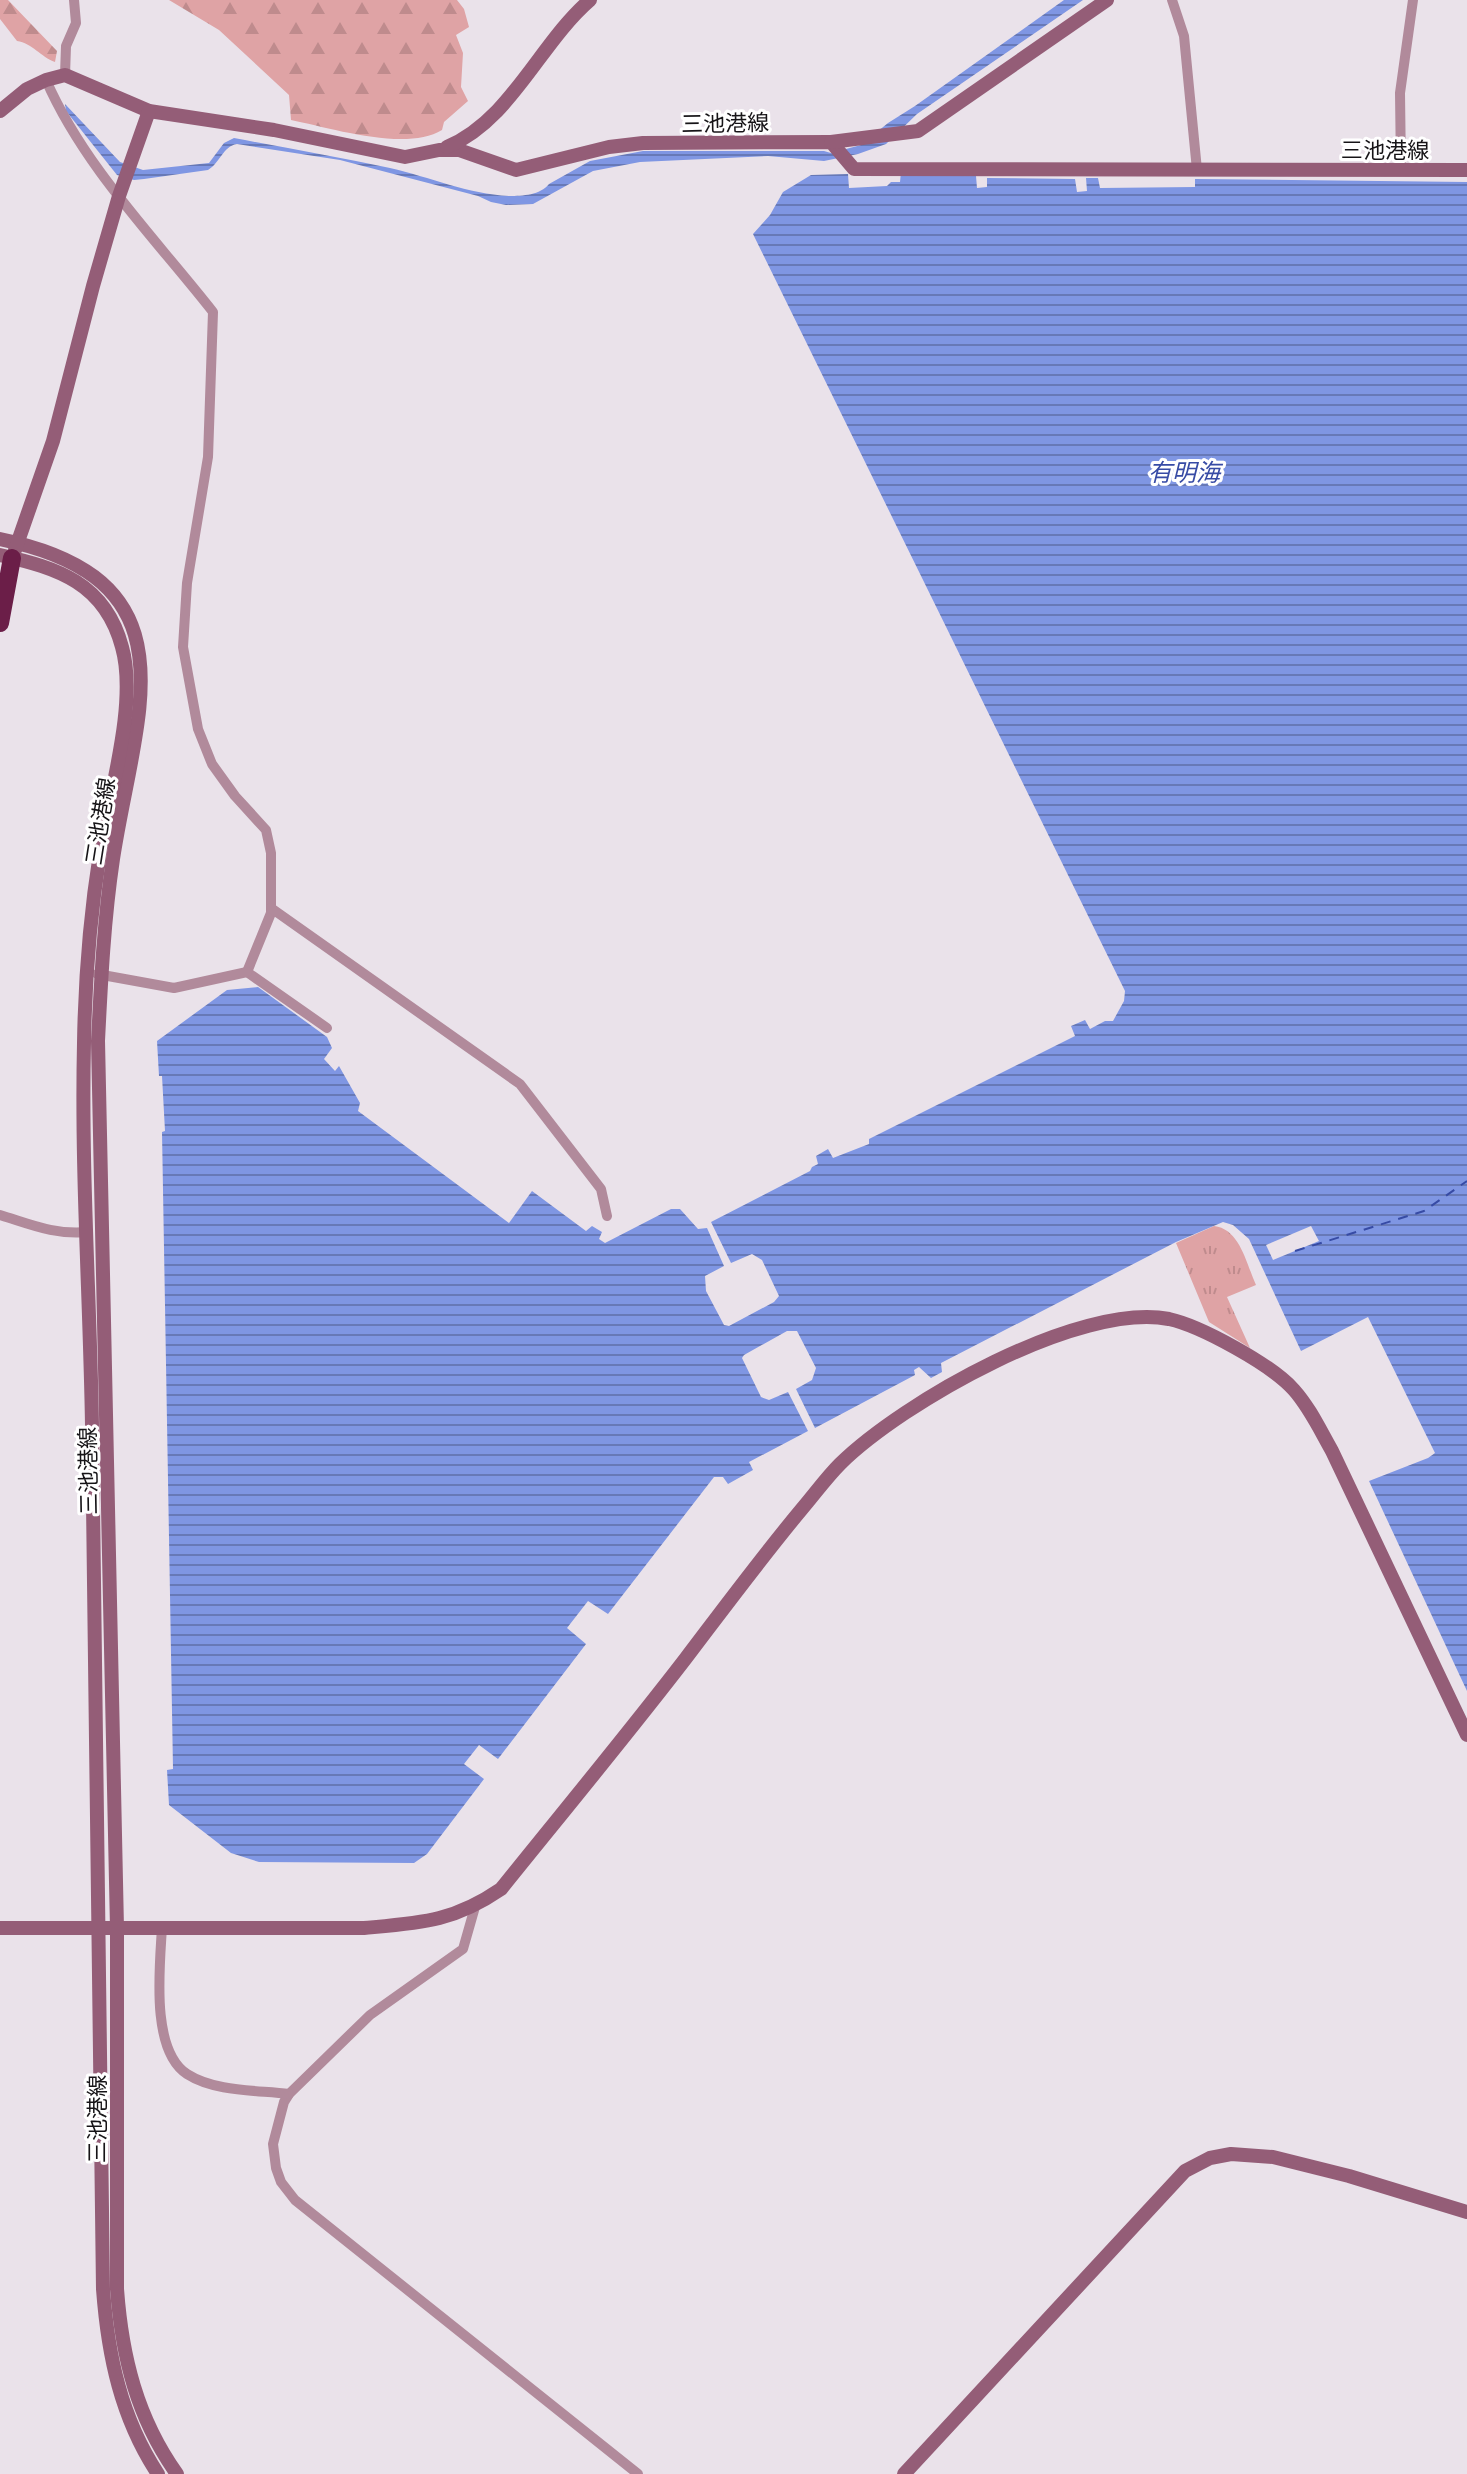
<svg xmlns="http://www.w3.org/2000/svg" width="1467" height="2474" viewBox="0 0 1467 2474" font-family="Georgia,'Noto Sans JP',serif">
	<defs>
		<pattern id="forest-firs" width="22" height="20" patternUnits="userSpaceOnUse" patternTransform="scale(2)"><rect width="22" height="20" fill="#dfa3a5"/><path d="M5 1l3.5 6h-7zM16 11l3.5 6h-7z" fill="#bf8b8d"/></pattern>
		<pattern id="park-tufts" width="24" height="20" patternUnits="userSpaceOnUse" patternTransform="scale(2)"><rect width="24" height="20" fill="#dfa3a5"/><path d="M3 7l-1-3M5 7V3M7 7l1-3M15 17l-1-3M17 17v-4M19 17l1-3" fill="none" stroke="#bf8b8d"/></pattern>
		<pattern id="water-rules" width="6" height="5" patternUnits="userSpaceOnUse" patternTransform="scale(2)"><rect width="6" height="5" fill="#7f96e3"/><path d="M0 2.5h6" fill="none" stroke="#6779b7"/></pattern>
	</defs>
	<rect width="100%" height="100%" fill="#eae2ea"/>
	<g fill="url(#forest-firs)">
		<path d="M0 0H8L57 51 55 62C41 57 32 43 17 41L0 19Z"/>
		<path d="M169 0H457L464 9 469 27 456 35 463 53 461 87 468 101 444 122 442 130C406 152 331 128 291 120L289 95 219 30Z"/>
	</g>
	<path fill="url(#park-tufts)" d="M1214 1226C1240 1229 1246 1263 1256 1285L1227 1297 1250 1348 1209 1322 1176 1243Z"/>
	<g fill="url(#water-rules)">
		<path d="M1064 0H1083L917 114 886 144 858 154 824 161 768 156 640 162 593 171 533 204 506 205 491 202 478 196 340 160 237 144C223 146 220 163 208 170L144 179 134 180 117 175 66 111 65 104 120 162 143 170 209 163 224 143 234 138C286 148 338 157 390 168 430 177 468 194 509 196 523 196 540 195 549 184L590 161 643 151H824L831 153 861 145 888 123 915 106Z"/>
		<polygon points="901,172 976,176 977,188 987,187 987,178 1075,179 1077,192 1087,191 1086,178 1098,178 1100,188 1195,187 1195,179 1467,182 1467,1691 1369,1481 1428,1458 1435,1453 1368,1317 1301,1351 1249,1239 1233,1225 1223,1222 1176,1242 941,1363 942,1372 931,1378 919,1367 914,1370 915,1375 815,1428 796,1389 812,1380 816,1368 797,1331 787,1331 744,1355 742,1358 761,1397 769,1400 788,1392 808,1431 749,1462 753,1470 728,1484 723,1477 714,1477 608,1614 588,1601 567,1628 586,1644 498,1759 479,1745 464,1764 484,1779 427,1854 414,1863 259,1862 231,1853 169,1805 167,1770 173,1769 162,1132 165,1131 162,1076 159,1076 157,1041 227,990 258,987 327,1037 332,1048 324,1059 335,1071 339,1066 360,1103 358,1111 509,1223 532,1191 586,1231 592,1226 602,1232 599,1239 605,1243 671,1209 680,1209 698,1229 707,1228 724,1266 705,1276 706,1291 724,1325 729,1326 774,1302 779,1296 762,1260 752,1254 731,1263 711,1222 810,1171 812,1167 818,1164 816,1156 828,1149 833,1158 869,1144 869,1139 1075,1036 1071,1026 1085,1020 1090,1029 1105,1021 1113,1021 1124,1001 1125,991 753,234 770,215 783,192 811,175 848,174 849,188 887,186 891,182 900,182"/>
	</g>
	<polygon fill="#eae2ea" points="1311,1226 1319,1241 1273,1260 1266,1245"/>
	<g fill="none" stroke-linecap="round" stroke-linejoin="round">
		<polyline stroke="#374ba5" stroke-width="2" stroke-dasharray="10 8" stroke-linecap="butt" points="1295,1251 1424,1211 1467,1181"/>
		<g stroke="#b18a9b" stroke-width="10">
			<polyline points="1172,0 1184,36 1197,170"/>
			<polyline points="65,75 66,46 76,23 74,0"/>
			<path d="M46 80C84 167 155 238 213 312L208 457 187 583 183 647 198 729 212 764 235 796 266 830 271 853V913L247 972"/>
			<polyline points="1401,170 1400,93 1413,0"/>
			<polyline points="271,908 520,1084 601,1189 607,1216"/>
			<polyline points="247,972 327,1028"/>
			<polyline points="97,974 174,988 247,972"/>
			<path d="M0 1215C30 1224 54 1235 87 1232"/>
			<polyline points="475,1907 463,1949 370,2015 289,2094 284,2102 273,2144 276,2168 281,2182 295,2200 638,2474"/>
			<path d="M162 1927C160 1965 150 2050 187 2074 215 2092 257 2090 289 2094"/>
		</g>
		<g stroke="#945d77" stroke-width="14">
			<polyline points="0,111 27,89 46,80 65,75 149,111 274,130 405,157 439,150 459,150 516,170 609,147 643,143 831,142 854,169 1467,170"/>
			<polyline points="831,142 918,131 1107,0"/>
			<path d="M447 147C511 120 539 44 590 0"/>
			<path d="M0 539C200 580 135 714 113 859 104 919 101 980 98 1041L117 1928V2289C122 2357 137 2418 177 2474"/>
			<polyline points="15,550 53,441 93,286 119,196 149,111"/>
			<path d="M0 555C58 568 105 583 122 647 138 703 109 795 100 853 90 916 85 980 84 1043 81 1171 90 1298 92 1425 97 1713 100 2001 103 2289 108 2356 121 2418 158 2474"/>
			<path d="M0 1928H364C420 1923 453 1922 501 1889 563 1812 626 1736 686 1658 724 1608 761 1558 801 1510 814 1495 826 1478 840 1464 903 1402 1079 1302 1169 1319 1201 1326 1272 1365 1294 1390 1310 1408 1320 1430 1332 1451L1467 1735"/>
			<polyline points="904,2474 1185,2171 1210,2158 1231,2154 1273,2157 1349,2176 1467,2212"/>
		</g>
		<polyline stroke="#6b1e48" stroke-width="18" points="0,623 12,558"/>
	</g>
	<g text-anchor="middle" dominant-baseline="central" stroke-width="6" stroke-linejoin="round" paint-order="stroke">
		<g font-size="22" fill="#161417" stroke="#fff">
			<text transform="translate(725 121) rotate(-1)">三池港線</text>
			<text x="1385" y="148">三池港線</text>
			<text transform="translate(98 821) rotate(-81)">三池港線</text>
			<text transform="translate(86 1471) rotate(-91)">三池港線</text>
			<text transform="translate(95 2119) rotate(-90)">三池港線</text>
		</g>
		<g font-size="24" font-style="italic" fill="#374ba5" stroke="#fff">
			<text x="1184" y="470">有明海</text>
		</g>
	</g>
</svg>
